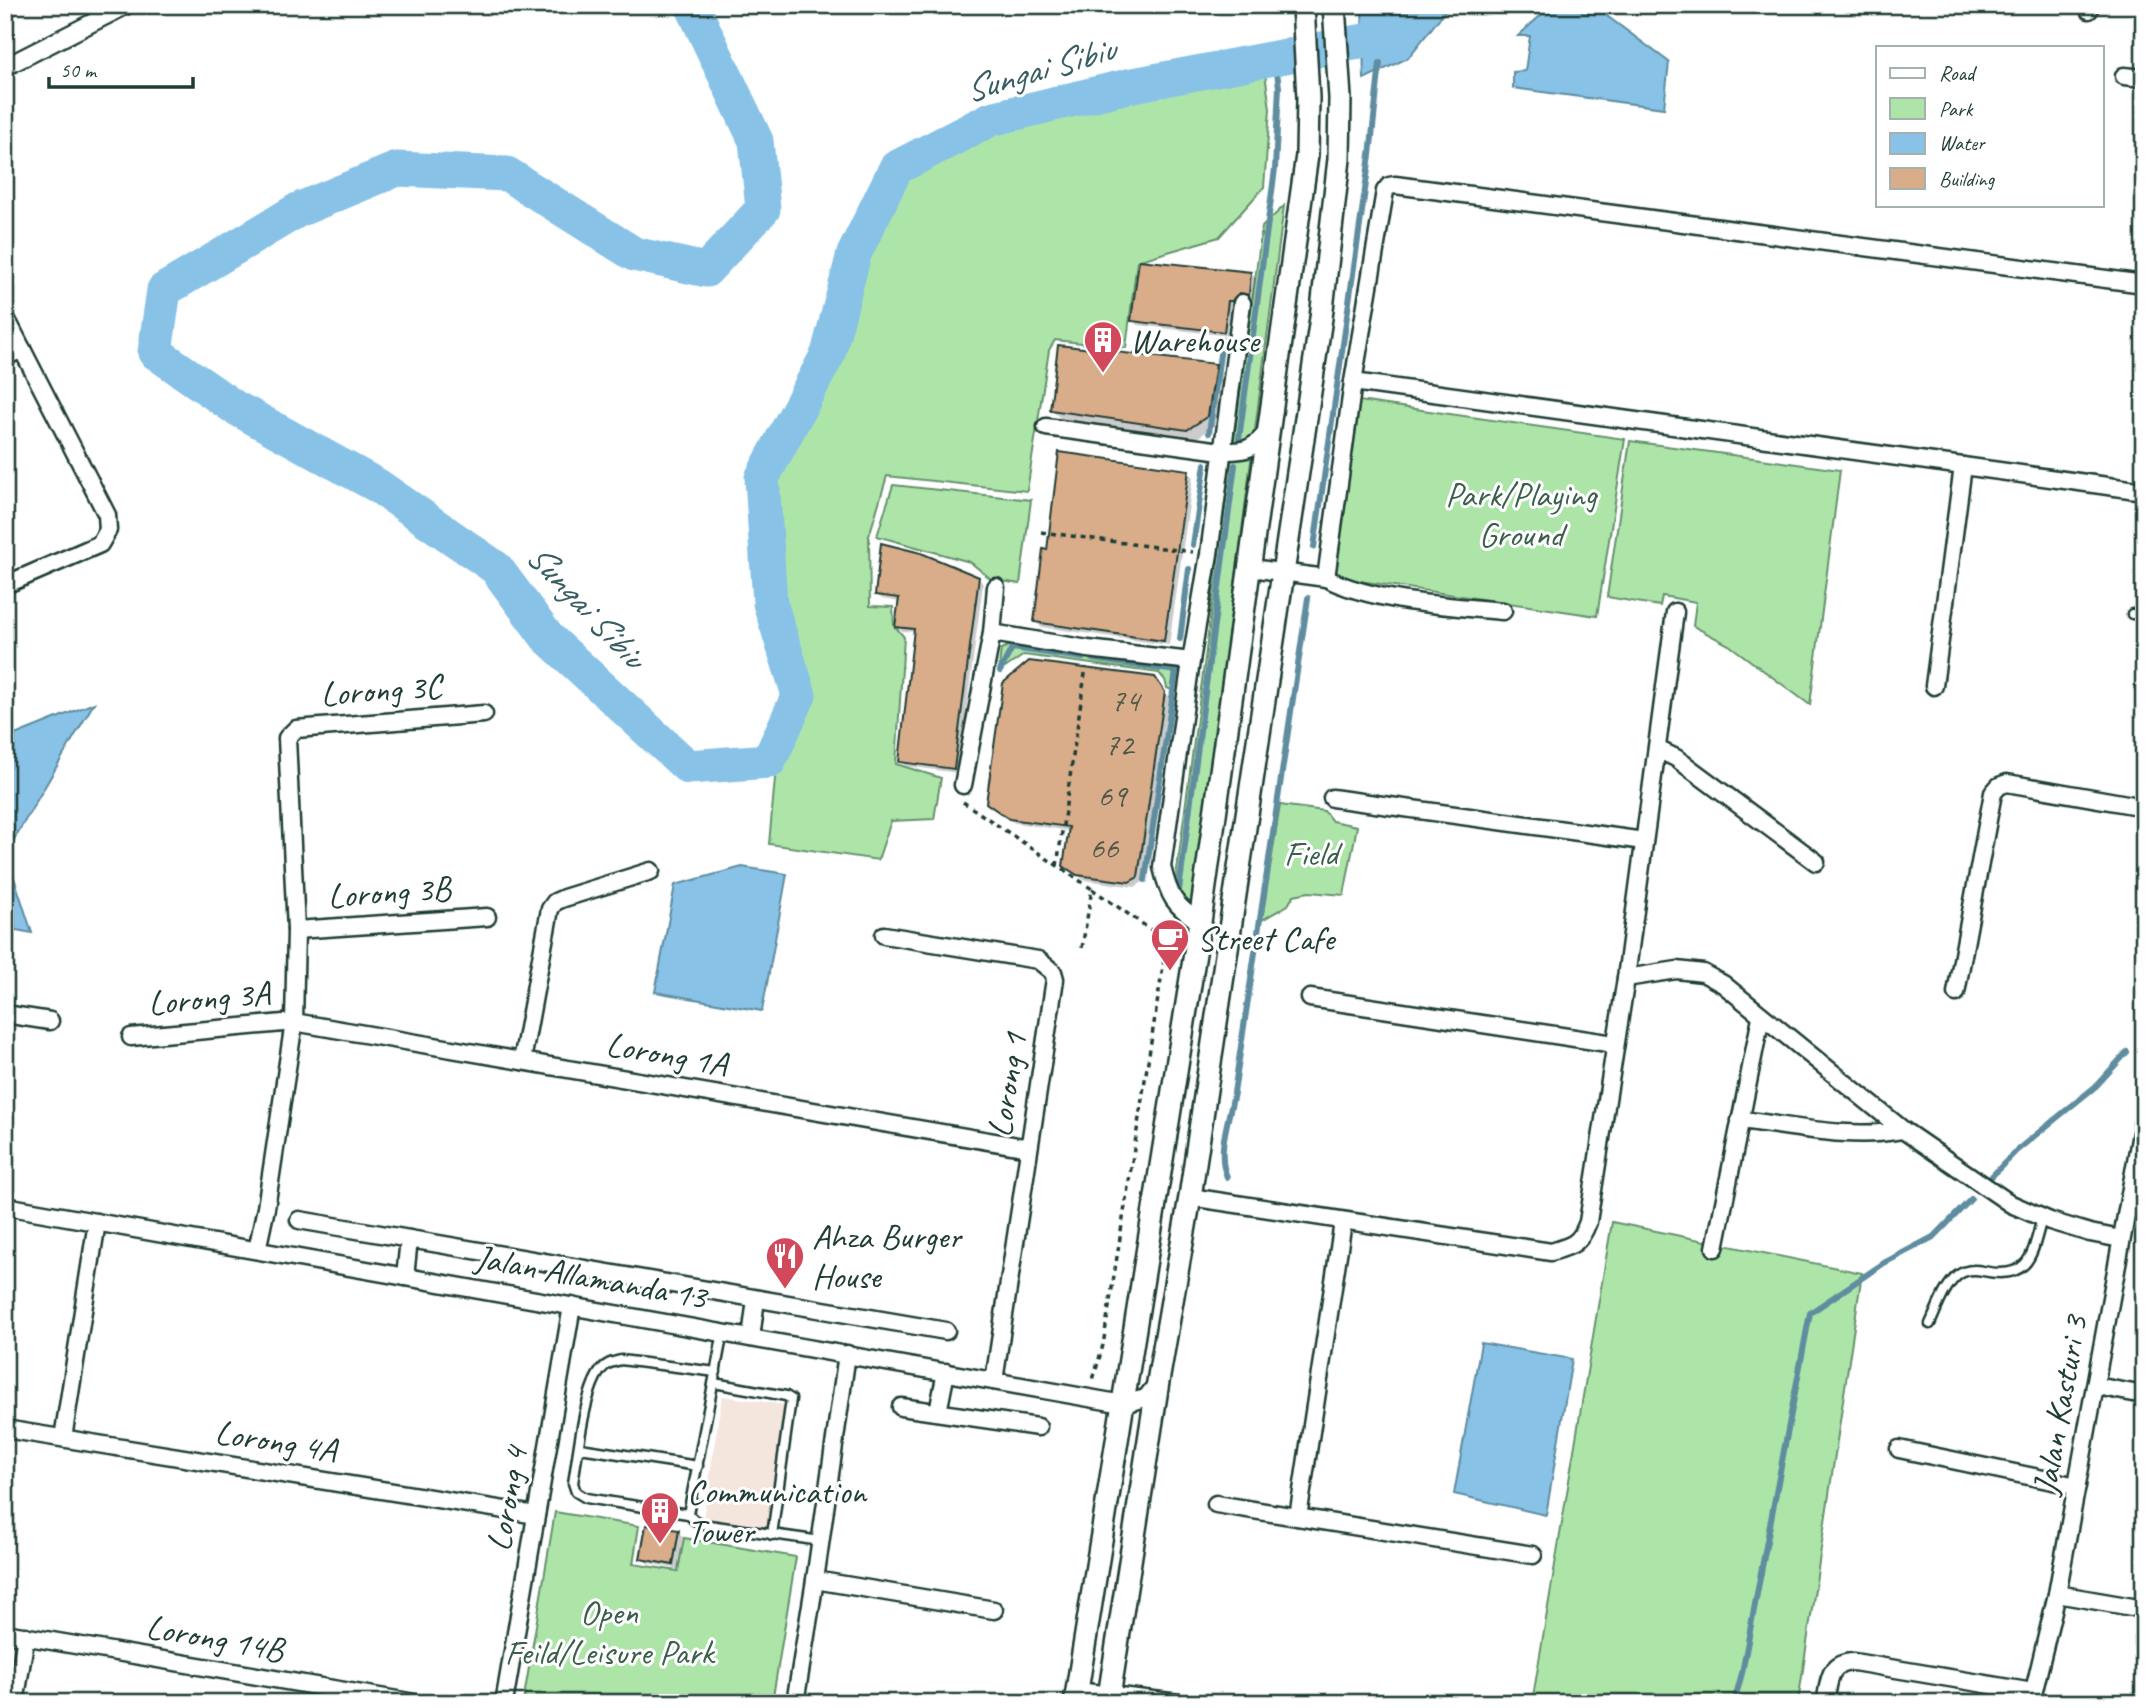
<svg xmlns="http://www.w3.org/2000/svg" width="2149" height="1708" viewBox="0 0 2149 1708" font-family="Caveat,sans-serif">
	<rect width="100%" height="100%" fill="#fff"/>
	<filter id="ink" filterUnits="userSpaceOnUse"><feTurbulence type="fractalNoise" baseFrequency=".0143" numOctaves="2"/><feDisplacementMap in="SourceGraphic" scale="14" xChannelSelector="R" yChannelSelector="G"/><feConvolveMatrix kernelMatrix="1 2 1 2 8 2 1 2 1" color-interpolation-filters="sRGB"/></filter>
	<g filter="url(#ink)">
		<polygon fill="#f4e6dc" points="722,1396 786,1405 766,1535 702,1525"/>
		<g fill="#ade5a9" stroke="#66916e" stroke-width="2">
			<polygon points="1264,66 1270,109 1264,187 1219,237 1137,261 1126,348 1055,340 1049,350 1027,491 887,476 869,536 870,606 893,607 894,625 904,637 896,764 941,778 934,819 891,821 878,860 769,844 776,768 805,693 779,606 768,483 833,364 861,262 905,176 990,131"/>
			<polygon points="1284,206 1193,908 1173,900 1262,227"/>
			<polygon points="1359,401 1625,439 1597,616 1333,577"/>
			<polygon points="1630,441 1840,470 1810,705 1729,645 1693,626 1696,602 1662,596 1660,606 1607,597"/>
			<polygon points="893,485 1031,500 1020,584 991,579 970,562 877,536"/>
			<path d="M1009 646 1167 668C1177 674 1176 680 1174 691L1167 688 1165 680 1159 673 1024 655 1005 668 999 667 1001 649Z"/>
			<polygon points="1280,805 1324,811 1332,821 1357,826 1344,895 1309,892 1294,895 1288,905 1262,920"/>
			<polygon points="1612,1222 1862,1273 1798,1703 1532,1703"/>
			<polygon points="555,1512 639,1526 633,1564 678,1571 684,1538 796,1557 772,1703 523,1703"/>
		</g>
		<g fill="#88c2e7" stroke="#5e8d9f" stroke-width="2">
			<polygon points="1362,5 1450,5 1408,58 1364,79"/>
			<polygon points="1552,5 1592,5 1669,62 1664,108 1513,88 1513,72 1525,71 1530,36 1518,36"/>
			<polygon points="94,703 6,853 32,933 5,928 5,739"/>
			<polygon points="742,867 787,874 762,1011 655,992 675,885"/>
			<polygon points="1481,1343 1572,1359 1546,1515 1454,1494"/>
		</g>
		<g fill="#0003">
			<polygon points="1250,273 1256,278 1253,299 1244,297 1237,305 1233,305 1228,336 1138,325 1133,320"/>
			<polygon points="1215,365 1224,374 1216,425 1197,438 1060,418 1051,409"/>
			<polygon points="1188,472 1193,477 1169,645 1041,627 1036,622 1049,552"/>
			<polygon points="978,578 983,584 958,773 906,766 901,761 915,632 902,631 897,626 900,602 882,599 877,594"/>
			<polygon points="1154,678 1169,698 1143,882 1135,887 1084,880 1065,866 1070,831 1015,823 993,808"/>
			<polygon points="678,1532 683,1537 678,1569 647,1563 642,1558"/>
		</g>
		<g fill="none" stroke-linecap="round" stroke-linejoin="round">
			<g stroke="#5e8d9f" stroke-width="6">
				<polyline points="1209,433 1222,340"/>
				<polyline points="1239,439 1275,169 1279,87 1275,58"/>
				<polyline points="1193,545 1205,464"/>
				<polyline points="1314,547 1370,155 1380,63"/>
				<polyline points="1180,639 1189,569"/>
				<polyline points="1092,659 1176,671 1145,880"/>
				<polyline points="1000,671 1012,648 1083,658"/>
				<polyline points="1178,898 1235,465"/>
				<polyline points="1992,1176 2016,1151 2096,1086 2127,1052"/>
				<path d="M1227 1177C1216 1153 1229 1119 1234 1093L1308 598"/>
				<polyline points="1734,1703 1742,1673 1810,1313 1884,1263 1935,1236 1971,1199"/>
			</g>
			<polyline stroke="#88c2e7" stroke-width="35" points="692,5 756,141 763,209 706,270 634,254 507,174 397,169 298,210 164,290 155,352 234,407 378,486 496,568 547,637 688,767 769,761 799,695 770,603 762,478 828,354 854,254 896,168 991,119 1128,86 1385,37 1411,5"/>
		</g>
		<g fill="#d9ac8a" stroke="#1f3d34" stroke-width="2">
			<polygon points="1139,260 1251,272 1249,295 1239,293 1232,301 1228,301 1224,332 1131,321"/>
			<polygon points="1058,345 1216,364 1208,416 1187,430 1050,410"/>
			<polygon points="1059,452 1189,470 1164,641 1034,622 1043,549 1047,550"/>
			<polygon points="881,543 921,553 979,577 954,769 899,762 914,629 895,627 899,598 875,595"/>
			<polygon points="1029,661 1155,677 1165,692 1138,877 1129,882 1077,875 1063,866 1069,827 1009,819 986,803 1003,683"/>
			<polygon points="646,1525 679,1530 673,1565 640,1559"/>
		</g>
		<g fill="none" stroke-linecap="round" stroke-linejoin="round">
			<g stroke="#1f3d34" stroke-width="13">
				<g id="service">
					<polyline points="2132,614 2144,615"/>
					<path d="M1930 1324C1937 1309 1944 1287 1957 1276 1964 1270 1974 1269 1983 1271 2030 1281 2032 1255 2042 1218"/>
					<polyline points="723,1332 688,1514 694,1520 702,1524 821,1541"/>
					<polyline points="714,1383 786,1396 791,1399 772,1535"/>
					<polyline points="580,1448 698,1466"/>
					<path d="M688 1514 586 1498 576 1492 573 1483C578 1455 584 1390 601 1370 606 1363 613 1362 621 1360L716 1372"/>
				</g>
			</g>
			<g stroke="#1f3d34" stroke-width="21">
				<g id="minor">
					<polyline points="2089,10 2090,5"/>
					<polyline points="5,67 127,5"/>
					<polyline points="2124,76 2144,78"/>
					<polyline points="5,316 107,515 108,530 100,544 5,585"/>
					<polyline points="5,357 22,349"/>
					<polyline points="1353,382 2144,491"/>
					<path d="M1046 427 1221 451C1247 452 1254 449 1270 428"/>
					<polyline points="1251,568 1326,578"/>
					<path d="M1503 611C1450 606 1372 602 1326 578L1353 382 1385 191 1389 186 1395 185 2144 284"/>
					<polyline points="992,633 1088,649 1191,661"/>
					<polyline points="1934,686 1963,466"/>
					<polyline points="1657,749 1676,758 1816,862"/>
					<polyline points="963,785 992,633 996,587"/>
					<polyline points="1332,798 1644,841"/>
					<path d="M1200 922C1174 906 1169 896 1162 867L1191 661 1209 554 1242 303"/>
					<polyline points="296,930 487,917"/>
					<polyline points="884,935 1038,960 1053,972 1055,979 994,1381"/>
					<polyline points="1626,978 1677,970 1703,973 1723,984 1903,1130 2011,1204 2050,1221 2090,1233 2121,1239"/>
					<polyline points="1956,993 1993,793 1999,786 2007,783 2144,807"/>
					<polyline points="1310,998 1614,1044"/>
					<polyline points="5,1014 50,1021"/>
					<polyline points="131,1037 294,1022 1029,1148"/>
					<polyline points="522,1061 550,909 555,902 564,898 651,871"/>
					<path d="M1740 1120C1793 1126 1850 1140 1903 1130"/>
					<path d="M1190 1197 1551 1252C1572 1246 1580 1244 1588 1222L1626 978 1675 612"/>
					<polyline points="5,1206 1123,1404 1146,1398 1157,1384"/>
					<polyline points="299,1220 946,1331"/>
					<polyline points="1715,1248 1761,1017"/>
					<polyline points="257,1250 266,1208 294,1022 296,930 287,738 296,729 484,714"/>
					<polyline points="405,1277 409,1239"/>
					<polyline points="751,1338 756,1299"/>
					<polyline points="2096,1386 2144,1395"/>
					<polyline points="901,1407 1038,1427"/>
					<polyline points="938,1412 946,1372"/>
					<polyline points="5,1429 536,1515"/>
					<polyline points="63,1438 97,1222"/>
					<polyline points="1899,1449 2077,1486"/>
					<polyline points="1216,1504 1533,1555"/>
					<polyline points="1298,1517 1343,1222"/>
					<polyline points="815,1580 994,1610"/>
					<polyline points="2057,1594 2144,1609"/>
					<polyline points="5,1633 415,1703"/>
					<polyline points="1077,1691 1179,1703"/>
					<polyline points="15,1703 26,1636"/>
					<polyline points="504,1703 572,1306"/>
					<polyline points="795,1703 815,1580 847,1354"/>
					<path d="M1825 1703C1830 1680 1827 1663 1854 1662L2033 1692"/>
					<polyline points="2031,1703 2057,1594 2144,1117"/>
				</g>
			</g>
			<g stroke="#1f3d34" stroke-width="26">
				<g id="tertiary">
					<polyline points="1075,1703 1200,922 1307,155 1308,98 1303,5"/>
					<polyline points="1108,1703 1158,1382 1190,1197 1321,318 1339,159 1340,98 1334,5"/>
				</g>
			</g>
			<g stroke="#1f3d34" stroke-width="3.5" stroke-dasharray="5 5" stroke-linecap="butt">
				<polyline points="1041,532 1193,552"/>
				<polyline points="963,802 1092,889"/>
				<polyline points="1057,866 1086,667"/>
				<polyline points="1082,948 1092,889 1167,941 1103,1345 1093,1380"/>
			</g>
			<use href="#service" stroke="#fff" stroke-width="8"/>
			<use href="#minor" stroke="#fff" stroke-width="16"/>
			<use href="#tertiary" stroke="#fff" stroke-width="21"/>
		</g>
	</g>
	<defs>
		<g id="building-pin" transform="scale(2.0125)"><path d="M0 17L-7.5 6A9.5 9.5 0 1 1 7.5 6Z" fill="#d1495b" stroke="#fff"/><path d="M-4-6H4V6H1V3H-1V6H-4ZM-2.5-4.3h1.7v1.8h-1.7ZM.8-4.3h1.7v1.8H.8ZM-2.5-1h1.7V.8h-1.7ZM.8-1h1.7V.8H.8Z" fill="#fff"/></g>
		<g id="cafe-pin" transform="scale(2.0125)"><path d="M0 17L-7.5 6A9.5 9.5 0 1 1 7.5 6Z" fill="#d1495b" stroke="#fff"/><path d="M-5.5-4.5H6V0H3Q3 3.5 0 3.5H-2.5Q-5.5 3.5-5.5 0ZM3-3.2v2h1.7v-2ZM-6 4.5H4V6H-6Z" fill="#fff"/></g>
		<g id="restaurant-pin" transform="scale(2.0125)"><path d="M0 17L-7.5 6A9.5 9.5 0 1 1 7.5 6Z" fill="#d1495b" stroke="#fff"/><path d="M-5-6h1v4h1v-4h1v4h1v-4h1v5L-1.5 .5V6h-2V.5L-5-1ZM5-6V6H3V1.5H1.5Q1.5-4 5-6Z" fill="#fff"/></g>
	</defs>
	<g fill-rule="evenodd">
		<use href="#building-pin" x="1103" y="340"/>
		<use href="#cafe-pin" x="1170" y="938"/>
		<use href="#restaurant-pin" x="785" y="1256"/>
		<use href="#building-pin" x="660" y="1511"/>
	</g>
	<g text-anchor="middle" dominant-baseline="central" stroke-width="6" stroke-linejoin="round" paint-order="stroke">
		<g font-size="32" fill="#4e594a">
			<text x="1125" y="700">74</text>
			<text x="1119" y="744">72</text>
			<text x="1112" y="795">69</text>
			<text x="1104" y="847">66</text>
		</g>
		<g font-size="35" fill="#1f3d34" stroke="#fff" text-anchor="start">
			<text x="1130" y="340">Warehouse</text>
			<text x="1197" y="938">Street Cafe</text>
			<text x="812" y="1236">Ahza Burger<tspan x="812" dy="40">House</tspan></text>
			<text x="687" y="1491">Communication<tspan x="687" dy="40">Tower</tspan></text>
		</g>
		<g font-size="35" fill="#3b5f4b" stroke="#fff">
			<text x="1521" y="494">Park/Playing<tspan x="1521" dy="40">Ground</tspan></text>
			<text x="1311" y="853">Field</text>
			<text x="609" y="1612">Open<tspan x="609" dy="40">Feild/Leisure Park</tspan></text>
		</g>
		<g font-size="35" fill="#1f3d34" stroke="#fff">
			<text transform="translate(381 690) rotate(-4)">Lorong 3C</text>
			<text transform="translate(389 892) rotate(-4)">Lorong 3B</text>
			<text transform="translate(209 998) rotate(-5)">Lorong 3A</text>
			<text transform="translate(667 1054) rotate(10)">Lorong 1A</text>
			<text transform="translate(1007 1085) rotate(-81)">Lorong 1</text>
			<text transform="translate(591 1277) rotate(10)">Jalan Allamanda 13</text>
			<text transform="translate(2060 1405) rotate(-80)">Jalan Kasturi 3</text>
			<text transform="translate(276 1441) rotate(9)">Lorong 4A</text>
			<text transform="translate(507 1499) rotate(-80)">Lorong 4</text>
			<text transform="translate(215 1638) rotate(10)">Lorong 14B</text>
		</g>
		<g font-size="37" font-style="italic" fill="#395e61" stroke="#fff">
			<text transform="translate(1039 69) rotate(-16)">Sungai Sibiu</text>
			<text transform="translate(586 605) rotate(47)">Sungai Sibiu</text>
		</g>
	</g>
	<rect width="2149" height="1708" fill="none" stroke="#fff" stroke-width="28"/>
	<rect x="14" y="14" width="2121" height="1680" fill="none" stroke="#1f3d34" stroke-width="2.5" filter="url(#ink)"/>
	<rect x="1876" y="46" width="228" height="161" fill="#ffffff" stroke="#a5b1ae" stroke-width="2"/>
	<rect x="1890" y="68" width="35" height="10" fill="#ffffff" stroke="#a5b1ae" stroke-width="2"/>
	<text x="1939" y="80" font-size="21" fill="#1f3d34">Road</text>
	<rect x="1890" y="98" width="35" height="21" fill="#ade5a9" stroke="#a5b1ae" stroke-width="2"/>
	<text x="1939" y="116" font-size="21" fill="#1f3d34">Park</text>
	<rect x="1890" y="133" width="35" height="21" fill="#88c2e7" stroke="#a5b1ae" stroke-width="2"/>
	<text x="1939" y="150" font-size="21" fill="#1f3d34">Water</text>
	<rect x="1890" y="168" width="35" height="21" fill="#d9ac8a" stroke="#a5b1ae" stroke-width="2"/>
	<text x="1939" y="186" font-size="21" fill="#1f3d34">Building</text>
	<path d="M49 77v10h144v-10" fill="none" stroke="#1f3d34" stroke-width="3.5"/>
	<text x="60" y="77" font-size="21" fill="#1f3d34" stroke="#ffffff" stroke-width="5" paint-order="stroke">50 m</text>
</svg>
